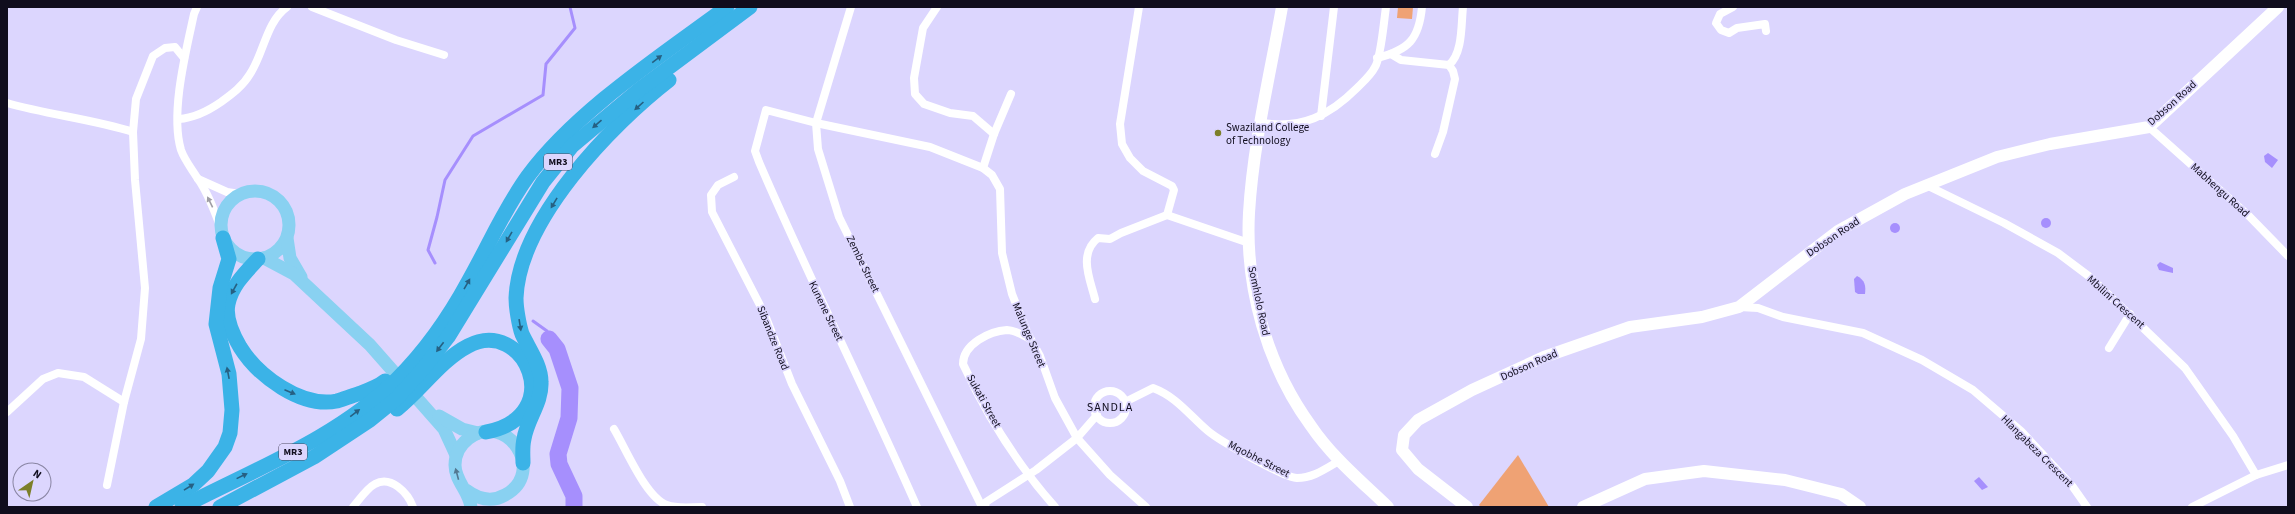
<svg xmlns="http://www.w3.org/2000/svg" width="2295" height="514" viewBox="0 0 2295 514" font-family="'Source Sans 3',sans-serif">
	<rect width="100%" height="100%" fill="#dcd6fe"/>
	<g fill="#efa274">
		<polygon points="1398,7 1413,7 1412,19 1397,18"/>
		<polygon points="1518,455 1549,507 1481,507 1479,505"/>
	</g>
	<g fill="#a68ffd">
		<polygon points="2268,153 2278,160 2272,168 2265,162 2264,156"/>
		<circle cx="2046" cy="223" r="5"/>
		<circle cx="1895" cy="228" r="5"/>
		<polygon points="2160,262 2173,268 2173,273 2159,270 2157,265"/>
		<path d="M1857 276C1865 280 1866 286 1865 294H1858L1855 292 1854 279Z"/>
		<polygon points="1979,477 1988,487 1982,490 1974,481"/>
	</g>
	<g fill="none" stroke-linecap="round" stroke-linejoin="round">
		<g stroke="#a68ffd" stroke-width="3">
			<polyline points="435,263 428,250 437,217 445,180 473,136 543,95 546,64 575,28 570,7"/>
			<polyline points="533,321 547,331 549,339"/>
		</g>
		<polyline stroke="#a68ffd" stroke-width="17" points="549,339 557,349 570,388 569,418 558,454 559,464 574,496 574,507"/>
		<g stroke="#fff" stroke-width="8">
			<path d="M197 7 194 14C186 51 170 113 181 150 185 161 192 169 198 179 208 193 214 210 220 226"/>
			<polyline points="312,7 396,40 444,55"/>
			<polyline points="851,7 816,123 818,149 839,217 982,507"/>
			<polyline points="937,7 923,28 914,78 915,94 924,104 950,113 973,116 994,134"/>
			<polyline points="1139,7 1120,124 1122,144 1130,158 1143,171 1172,186 1174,190 1167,215 1249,243"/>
			<polyline points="1733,7 1720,14 1716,23 1721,30 1729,33 1737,28 1765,24 1766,31"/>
			<path d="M1391 54 1401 60 1449 65C1463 53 1461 25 1463 7"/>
			<path d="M1377 58C1409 50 1419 39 1422 7"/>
			<path d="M7 103C49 115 92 119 133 132"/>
			<polyline points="1321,116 1334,7"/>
			<path d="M179 119C195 118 208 111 221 102 232 94 243 86 250 74 264 53 266 22 287 7"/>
			<path d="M1262 123C1302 129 1329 116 1357 88 1363 82 1371 75 1375 67 1381 58 1384 20 1386 7"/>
			<polyline points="2149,127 2249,216 2288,256"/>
			<polyline points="1435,154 1443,132 1455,79 1453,71 1449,65"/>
			<polyline points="983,168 994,134 1011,94"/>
			<polyline points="734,177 718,185 711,195 712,212 765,315 792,384 840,481 850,507"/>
			<polyline points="198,179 227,192 240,194"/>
			<polyline points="1926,185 2004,223 2058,253 2090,277 2185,368 2233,436 2256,475"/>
			<path d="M1095 299C1090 279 1078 254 1098 238L1110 239 1121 233 1167 215"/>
			<polyline points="1739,307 1758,308 1783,317 1863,333 1922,360 1973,390 2021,431 2073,487 2087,507"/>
			<path d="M1030 339C1023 335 1015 330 1007 330 990 331 963 344 963 364 986 414 1018 465 1055 507"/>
			<polyline points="2109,348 2130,314"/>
			<circle cx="1110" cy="407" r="16"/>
			<path d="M1125 402 1153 388C1177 397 1189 415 1208 431 1220 441 1283 477 1297 478 1313 478 1325 469 1339 461"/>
			<polyline points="7,412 43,379 58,373 84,377 124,402"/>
			<path d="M614 429C626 449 646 498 667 505 677 509 691 507 702 507"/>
			<polyline points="107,485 124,402 141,339 145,288 135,180 133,132 136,99 153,56 165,48 175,47 184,58"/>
			<path d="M353 507C359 500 367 488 375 484 391 475 408 493 413 507"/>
			<path d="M917 507C866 391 809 278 759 162L755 151 766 110 816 123 930 147 983 168 992 175 1000 189 1002 253 1012 294 1028 334 1040 356 1055 398 1077 438 1110 475 1146 507"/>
			<polyline points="985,507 986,502 1036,470 1077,438 1097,415"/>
			<polyline points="2192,507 2256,475 2288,465"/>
		</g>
		<g stroke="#fff" stroke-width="12">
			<path d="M1282 7C1270 75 1253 144 1249 213 1245 287 1267 366 1311 426 1332 457 1361 481 1388 507"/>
			<polyline points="1467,507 1418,469 1402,450 1404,435 1418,420 1472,390 1544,357 1630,327 1702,317 1739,307 1838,231 1905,194 1997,157 2050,144 2149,127 2278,7"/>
			<polyline points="1583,507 1645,479 1704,471 1785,480 1841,494 1860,507"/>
		</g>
		<g stroke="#89d1f1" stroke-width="13">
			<circle cx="255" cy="225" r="34"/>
			<polyline points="287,238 290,258 301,277"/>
			<polyline points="264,258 294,274 370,345 444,429 456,455"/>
			<polyline points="439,416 462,429 478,433"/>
			<path d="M466 490C478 499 491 503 505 495 548 472 506 409 468 439 460 445 455 455 455 465 455 481 469 491 471 507"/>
		</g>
		<g stroke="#3bb3e7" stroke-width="15">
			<path d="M258 259C246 272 232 285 228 304 225 318 233 335 240 347 258 376 301 408 337 401 344 399 351 396 358 394 366 391 378 387 385 381"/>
			<path d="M397 409C421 390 441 360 468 346 524 316 569 416 486 432"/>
			<path d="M523 463C523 456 522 447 524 439 527 419 542 403 541 382 541 365 529 349 522 334 519 325 516 308 516 298 519 220 611 125 669 80"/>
			<polyline points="156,507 193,485 208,471 225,447 230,433 232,410 229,374 216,324 220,288 229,259 223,238"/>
			<path d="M182 507C255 469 337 438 397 379 425 351 449 317 468 282 488 247 504 209 528 176 576 111 662 55 727 7"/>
			<polyline points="220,507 314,457 370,420 396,399 423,369 448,337 543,182 572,146 640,89 750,7"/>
		</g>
	</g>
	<defs><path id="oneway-solid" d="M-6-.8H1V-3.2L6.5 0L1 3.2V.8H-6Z"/></defs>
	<g fill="#266082">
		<use href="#oneway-solid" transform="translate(657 59) rotate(-37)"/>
		<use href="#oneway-solid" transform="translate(639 106) rotate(138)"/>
		<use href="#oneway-solid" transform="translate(597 124) rotate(139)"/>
		<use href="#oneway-solid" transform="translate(554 203) rotate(121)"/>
		<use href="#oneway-solid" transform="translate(509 237) rotate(120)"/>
		<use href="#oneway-solid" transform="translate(467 284) rotate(-60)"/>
		<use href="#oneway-solid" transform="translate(234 289) rotate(119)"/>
		<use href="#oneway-solid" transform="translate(520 325) rotate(81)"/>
		<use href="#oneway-solid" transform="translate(440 347) rotate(127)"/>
		<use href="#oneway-solid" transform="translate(228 373) rotate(-101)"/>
		<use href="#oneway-solid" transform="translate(290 392) rotate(23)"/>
		<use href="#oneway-solid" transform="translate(355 413) rotate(-37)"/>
		<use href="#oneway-solid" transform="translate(242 476) rotate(-26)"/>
		<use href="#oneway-solid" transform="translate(189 487) rotate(-32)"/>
	</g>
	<use fill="#9f9ea5" href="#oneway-solid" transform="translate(210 202) rotate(-116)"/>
	<use fill="#537992" href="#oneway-solid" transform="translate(457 474) rotate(-105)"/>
	<circle fill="#7c7f29" stroke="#dcd6fe" stroke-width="1.5" cx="1218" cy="133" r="4"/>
	<g text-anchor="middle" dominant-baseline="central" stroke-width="3.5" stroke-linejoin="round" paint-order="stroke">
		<g fill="#dcd6fe" stroke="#4d4960" stroke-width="1">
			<rect x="544" y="154" width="28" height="16" rx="3"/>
			<rect x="279" y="444" width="28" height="16" rx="3"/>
		</g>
		<g font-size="10" font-weight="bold" fill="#100d1d">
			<text x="558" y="162">MR3</text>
			<text x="293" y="452">MR3</text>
		</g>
		<g font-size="11" fill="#100d1d" stroke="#dcd6fe">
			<text transform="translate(2172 103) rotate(-42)">Dobson Road</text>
			<text transform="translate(2220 190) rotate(42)">Mabhengu Road</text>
			<text transform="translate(1833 237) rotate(-34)">Dobson Road</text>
			<text transform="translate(863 264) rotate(64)">Zembe Street</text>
			<text transform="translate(1259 301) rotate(78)">Somhlolo Road</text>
			<text transform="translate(2116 302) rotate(42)">Mbilini Crescent</text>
			<text transform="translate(826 311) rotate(64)">Kunene Street</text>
			<text transform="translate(1029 335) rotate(67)">Malunge Street</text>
			<text transform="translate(773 338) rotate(68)">Sibandze Road</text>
			<text transform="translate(1529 365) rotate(-24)">Dobson Road</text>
			<text transform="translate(984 401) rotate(61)">Sukati Street</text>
			<text transform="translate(2037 451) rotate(45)">Hlangabeza Crescent</text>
			<text transform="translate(1259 459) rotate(27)">Mqobhe Street</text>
		</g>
		<g font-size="11" fill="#100d1d" stroke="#dcd6fe" text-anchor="start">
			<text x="1226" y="127">Swaziland College<tspan x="1226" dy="13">of Technology</tspan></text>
		</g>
		<g font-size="12" letter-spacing="1" fill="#100d1d" stroke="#dcd6fe">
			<text x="1110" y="407">SANDLA</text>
		</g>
	</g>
	<rect width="2295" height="514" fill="none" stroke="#100d1d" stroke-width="16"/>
	<g transform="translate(32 482) rotate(34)"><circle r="19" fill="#dcd6fe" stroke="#8a86a4"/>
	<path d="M0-3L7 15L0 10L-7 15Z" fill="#7c7f29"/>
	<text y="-6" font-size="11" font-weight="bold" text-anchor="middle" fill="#100d1d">N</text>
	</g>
</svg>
